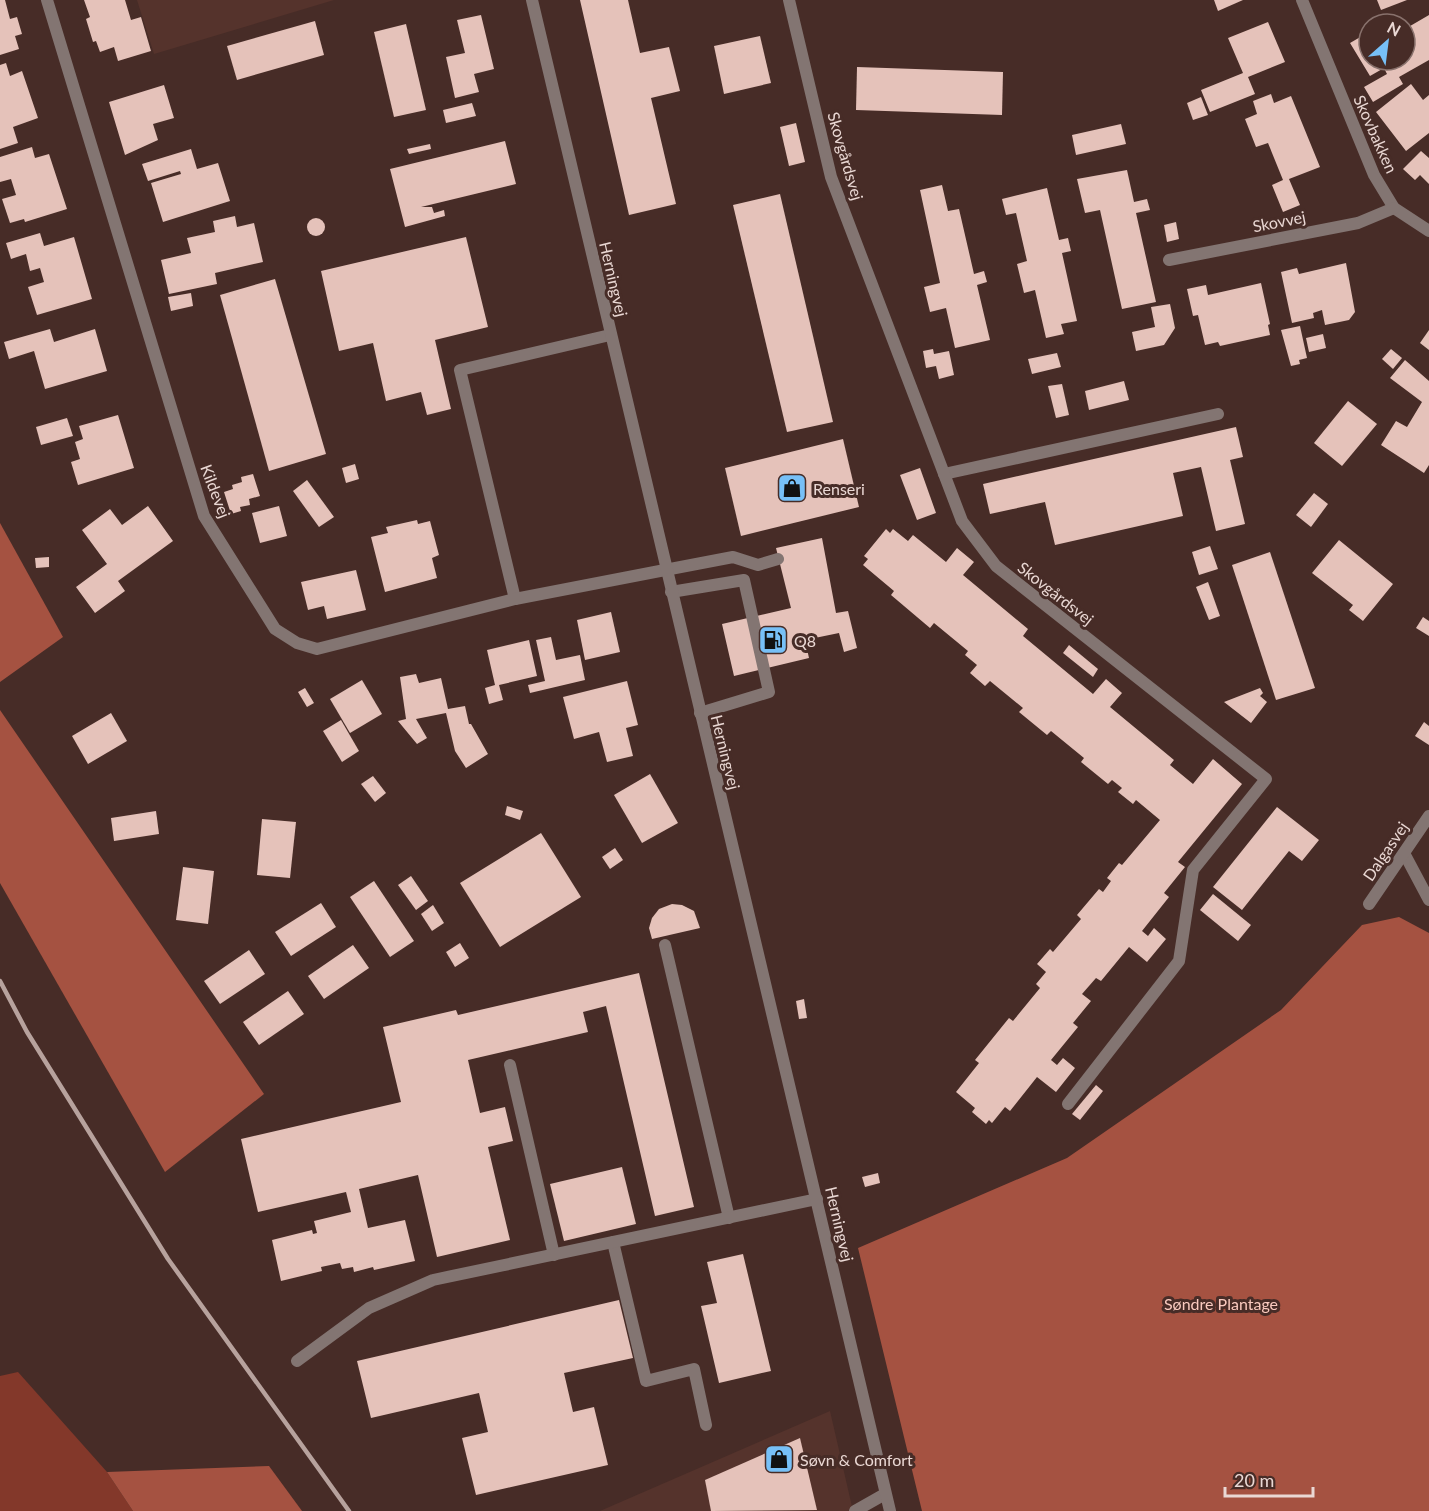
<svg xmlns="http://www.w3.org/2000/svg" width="1429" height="1511" viewBox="0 0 1429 1511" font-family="Lato,sans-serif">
	<rect width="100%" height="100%" fill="#472c27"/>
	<g fill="#55332c">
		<polygon points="137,0 334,0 154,54"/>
		<polygon points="830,1411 853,1511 600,1511"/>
	</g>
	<polygon fill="#83382a" points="18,1372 107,1472 133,1511 0,1511 0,1376"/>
	<g fill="#a55241">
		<polygon points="0,523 63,637 0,682"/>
		<polygon points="0,710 264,1094 165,1172 0,883"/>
		<polygon points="1399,917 1429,933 1429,1511 922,1511 858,1248 1067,1158 1281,1010 1362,925"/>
		<polygon points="269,1466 302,1511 133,1511 107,1472"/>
	</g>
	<g fill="#e5c2ba">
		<polygon points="0,0 5,0 10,19 17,17 22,34 15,36 19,49 0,55"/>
		<polygon points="84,0 125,0 131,20 141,17 151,51 118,61 114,47 100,52 96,41 93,42 86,19 90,17"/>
		<polygon points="580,0 628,0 640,53 669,47 680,91 651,98 676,204 629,215"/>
		<polygon points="1214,0 1243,0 1218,11"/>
		<polygon points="1377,0 1407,0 1381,10"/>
		<polygon points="481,15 494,69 474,74 479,92 455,98 446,57 465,53 457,20"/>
		<polygon points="1429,15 1429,60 1399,77 1403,84 1373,102 1364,87 1387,74 1384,68 1370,76 1350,43 1369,32 1369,60 1405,60 1405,29"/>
		<polygon points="315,21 324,55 237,80 227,46"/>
		<polygon points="1268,22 1285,62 1248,77 1255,94 1210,112 1201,90 1243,73 1228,38"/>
		<polygon points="406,24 426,110 394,117 374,32"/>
		<polygon points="760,36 771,83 724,94 714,46"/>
		<polygon points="6,63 10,76 22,71 38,118 13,127 18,143 0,149 0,65"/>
		<polygon points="857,67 1003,72 1002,115 856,110"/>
		<polygon points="1411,84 1423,100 1429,95 1429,133 1406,151 1376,112"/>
		<polygon points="164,85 174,118 153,124 158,140 125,155 109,102"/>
		<polygon points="1271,94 1274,103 1291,96 1320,167 1289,179 1300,205 1283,212 1272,185 1283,180 1268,143 1256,147 1245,119 1257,114 1253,101"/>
		<polygon points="1201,97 1208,115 1193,120 1187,103"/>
		<polygon points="472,103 476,116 446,123 443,110"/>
		<polygon points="796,123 805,162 789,166 780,127"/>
		<polygon points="1121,124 1126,144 1076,155 1072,135"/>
		<polygon points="505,141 516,184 421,207 432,207 434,213 444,210 445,216 405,227 390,169"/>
		<polygon points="430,144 431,149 409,154 407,149"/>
		<polygon points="32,147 35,158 49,154 67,209 25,222 24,219 10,223 2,199 16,195 11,179 0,182 0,157"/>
		<polygon points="191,149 197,169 218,163 230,201 163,222 151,183 181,174 180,171 148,181 142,164"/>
		<polygon points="1421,151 1429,158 1429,184 1420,175 1415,180 1403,169"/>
		<polygon points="1127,170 1134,202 1147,199 1150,210 1136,213 1156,302 1122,309 1100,210 1085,213 1077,179"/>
		<polygon points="942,185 948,211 959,209 974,274 984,271 987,282 977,285 990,340 955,348 946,308 930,312 924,287 940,283 920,190"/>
		<polygon points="1047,188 1059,240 1068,238 1071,251 1062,253 1077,321 1061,324 1064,334 1046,338 1035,290 1024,293 1017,264 1027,261 1016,213 1006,215 1002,199"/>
		<polygon points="780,194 833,422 787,432 733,205"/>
		<polygon points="235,216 237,227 254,223 263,262 215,273 217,284 169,294 161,260 191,253 187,238 215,232 213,221"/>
		<circle cx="316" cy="227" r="9"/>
		<polygon points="1176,222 1179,239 1167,242 1164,225"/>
		<polygon points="40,233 44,246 74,237 92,299 37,315 28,287 44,282 40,268 30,271 26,254 11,259 6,243"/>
		<polygon points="466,237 488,327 435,340 451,409 427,415 421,392 386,401 373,343 339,351 321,271"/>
		<polygon points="1346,263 1355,312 1349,320 1325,325 1322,310 1313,313 1314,318 1292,323 1281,272 1297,268 1299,274"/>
		<polygon points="275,279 326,454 269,471 220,295"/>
		<polygon points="1261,283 1270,324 1268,325 1270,335 1220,346 1218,342 1205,345 1198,315 1193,316 1187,289 1206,285 1208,295"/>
		<polygon points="191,293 193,306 171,311 168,297"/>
		<polygon points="1170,304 1175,328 1164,345 1136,351 1132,332 1155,327 1151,307"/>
		<polygon points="1300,326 1307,358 1299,360 1300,364 1291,366 1281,330"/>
		<polygon points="50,329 54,342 95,329 107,371 45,389 34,351 9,359 4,342"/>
		<polygon points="1429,330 1429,350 1420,343"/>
		<polygon points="1323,334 1326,348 1309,352 1306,338"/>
		<polygon points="933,349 934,354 949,351 954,375 939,379 936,366 926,368 923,351"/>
		<polygon points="1391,349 1402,358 1393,369 1382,359"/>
		<polygon points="1057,353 1061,367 1032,374 1028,359"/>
		<polygon points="1405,360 1429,381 1429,465 1424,473 1381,445 1396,421 1407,427 1422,402 1390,378"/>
		<polygon points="1124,381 1129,400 1089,410 1085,391"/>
		<polygon points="1062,384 1069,415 1056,418 1048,386"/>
		<polygon points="1348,401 1377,424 1342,466 1314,443"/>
		<polygon points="118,415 134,468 78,485 71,462 80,459 75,442 83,439 79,426"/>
		<polygon points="67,418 73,436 41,445 36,427"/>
		<polygon points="1236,427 1243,457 1230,460 1245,524 1216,531 1201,467 1173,473 1183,516 1055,545 1045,502 990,514 983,484"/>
		<polygon points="843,439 859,507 741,536 725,468"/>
		<polygon points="355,464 359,479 346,483 342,468"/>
		<polygon points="920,468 936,513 917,520 900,475"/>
		<polygon points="253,474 260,496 249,499 250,505 240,507 241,511 231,514 224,492 233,489 232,485 242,482 241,477"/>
		<polygon points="307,480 334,517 319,527 293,491"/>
		<polygon points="1314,493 1328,504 1311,527 1296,515"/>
		<polygon points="148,506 173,541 118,581 125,591 95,613 76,587 107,564 82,530 110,509 122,525"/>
		<polygon points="279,506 287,536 260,543 252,513"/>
		<polygon points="417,520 418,524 430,521 439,555 432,558 437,578 385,592 371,537 388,533 386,527"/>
		<polygon points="886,529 890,533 893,529 908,541 913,535 946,562 957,548 974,562 963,575 1028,629 1023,636 1093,694 1106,679 1122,693 1110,707 1174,760 1170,765 1193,784 1213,759 1242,784 1178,862 1185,867 1164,893 1169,897 1142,931 1148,936 1154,928 1166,939 1147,962 1129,947 1101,981 1096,978 1082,994 1091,1001 1073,1023 1078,1027 1051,1060 1057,1065 1063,1058 1075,1068 1056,1092 1037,1077 1010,1111 1005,1107 992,1123 989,1120 986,1124 972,1112 975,1108 956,1092 979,1063 975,1060 1009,1018 1013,1021 1040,988 1036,984 1046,972 1037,964 1050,949 1053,952 1081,919 1077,915 1099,889 1103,892 1111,881 1107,878 1119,863 1122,865 1160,820 1136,800 1133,804 1118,792 1122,788 1112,780 1108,784 1081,762 1084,758 1051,731 1047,735 1019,712 1023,708 990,681 985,686 970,673 977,665 965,655 968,651 934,623 930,628 891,595 894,591 863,565 868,559 864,556"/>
		<polygon points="822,538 836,613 848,611 857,648 844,652 839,633 805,640 809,658 734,676 722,624 791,608 776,548"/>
		<polygon points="1339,540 1393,584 1363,621 1349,610 1353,605 1312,573"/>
		<polygon points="1210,546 1218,569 1199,575 1192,552"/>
		<polygon points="1270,552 1315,688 1276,700 1232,565"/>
		<polygon points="49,557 49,567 36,568 35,558"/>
		<polygon points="356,570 366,610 327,619 324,606 308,610 301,582"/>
		<polygon points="1208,582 1220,616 1209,620 1196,587"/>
		<polygon points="611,612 620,652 585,660 577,620"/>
		<polygon points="1423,617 1429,621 1429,636 1416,628"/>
		<polygon points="551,637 556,660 580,655 585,680 530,693 528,685 545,681 536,640"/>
		<polygon points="529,640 537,676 499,685 503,700 489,704 485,688 495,685 487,650"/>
		<polygon points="1069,645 1098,669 1093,677 1063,653"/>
		<polygon points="416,674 419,683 441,678 448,709 465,706 469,724 471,724 488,754 466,768 455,751 446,713 416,719 427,738 417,744 398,721 406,719 400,677"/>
		<polygon points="362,680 382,714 350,733 330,699"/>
		<polygon points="627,681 638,725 626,728 633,756 607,762 599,732 574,739 563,697"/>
		<polygon points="305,688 314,703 307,707 298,692"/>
		<polygon points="1260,688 1263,693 1260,696 1267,702 1251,723 1224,702"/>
		<polygon points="111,713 127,741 88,764 72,736"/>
		<polygon points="341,720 359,751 342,762 323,731"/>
		<polygon points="1424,722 1429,726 1429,745 1415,736"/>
		<polygon points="650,774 678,823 642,843 614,795"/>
		<polygon points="373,776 386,793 375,802 361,784"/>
		<polygon points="507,806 523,811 520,820 505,815"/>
		<polygon points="1277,807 1319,840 1302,861 1289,851 1242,910 1213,887"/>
		<polygon points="156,811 159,834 114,841 111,818"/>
		<polygon points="262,819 296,822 290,878 257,875"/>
		<polygon points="541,833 581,897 500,947 460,883"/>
		<polygon points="615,848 623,860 610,869 602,857"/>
		<polygon points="183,867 214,871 208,924 176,920"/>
		<polygon points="411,876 428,901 416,910 398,885"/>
		<polygon points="374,881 414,941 390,957 350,897"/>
		<polygon points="1213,894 1251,925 1238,941 1200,910"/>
		<polygon points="321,903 336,927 291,956 275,932"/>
		<polygon points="672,904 682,905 694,911 700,928 652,939 649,928 652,918 659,909"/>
		<polygon points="433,905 444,923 432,931 421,914"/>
		<polygon points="460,943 469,958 455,967 446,952"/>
		<polygon points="353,945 369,968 324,999 308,976"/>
		<polygon points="249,950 265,974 220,1004 204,981"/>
		<polygon points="639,973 694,1207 655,1216 606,1006 583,1012 588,1032 468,1060 480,1113 505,1107 513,1141 488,1147 510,1240 437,1257 418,1175 359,1189 368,1228 405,1220 415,1261 374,1270 373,1267 354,1272 353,1267 342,1269 340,1263 321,1267 322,1271 281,1281 272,1240 312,1230 313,1234 317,1233 314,1221 351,1212 346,1192 258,1212 241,1139 401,1102 383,1027 456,1010 458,1015"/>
		<polygon points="288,991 304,1014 259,1045 243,1022"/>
		<polygon points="804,999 807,1018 799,1019 796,1001"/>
		<polygon points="1096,1085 1103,1091 1080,1120 1072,1114"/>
		<polygon points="622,1167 636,1224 564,1241 550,1184"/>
		<polygon points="878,1173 880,1183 865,1187 862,1177"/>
		<polygon points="743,1254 771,1371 719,1383 701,1306 717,1303 707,1262"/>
		<polygon points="619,1300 633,1358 564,1373 573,1412 594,1407 608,1465 476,1495 462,1438 488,1432 479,1393 371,1418 357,1361"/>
		<polygon points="800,1438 817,1510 711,1511 705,1480"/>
	</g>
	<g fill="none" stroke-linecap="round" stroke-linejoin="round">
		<g stroke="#837572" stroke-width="12">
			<polyline points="944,474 1218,414"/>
			<polyline points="665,570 733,557 758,565 778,559"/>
			<polyline points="671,592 744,580 769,692 700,713"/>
			<polyline points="515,599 460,370 610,335"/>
			<polyline points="665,945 729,1218"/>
			<polyline points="510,1065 554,1255"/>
			<polyline points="613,1242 646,1381 694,1369 706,1425"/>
			<polyline points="297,1361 369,1308 433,1280 817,1199"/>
			<polyline points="855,1511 885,1494"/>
		</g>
		<g stroke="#837572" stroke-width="12">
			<polyline points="47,0 204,516 275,629 297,643 317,649 515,599 665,570"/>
			<polyline points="789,0 831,177 962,521 996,566 1266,779 1193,870 1179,961 1068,1104"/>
			<polyline points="1302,0 1374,175 1394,208 1429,231"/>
			<polyline points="1169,260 1358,223 1394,208"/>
			<polyline points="1404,853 1429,900"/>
			<polyline points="1369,904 1429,816"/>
		</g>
		<polyline stroke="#837572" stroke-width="12" points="532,0 890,1511"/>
		<polyline stroke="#b7a29d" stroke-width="4.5" points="0,981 27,1032 168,1259 349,1511"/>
	</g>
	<defs>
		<g id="shop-square" transform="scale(1.5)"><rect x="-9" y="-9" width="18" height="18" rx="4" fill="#77c0f7" stroke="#472c27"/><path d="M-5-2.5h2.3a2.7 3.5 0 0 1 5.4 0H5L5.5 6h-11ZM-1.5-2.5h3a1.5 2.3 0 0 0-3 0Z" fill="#111"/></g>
		<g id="fuel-square" transform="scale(1.5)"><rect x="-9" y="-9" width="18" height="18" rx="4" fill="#77c0f7" stroke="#472c27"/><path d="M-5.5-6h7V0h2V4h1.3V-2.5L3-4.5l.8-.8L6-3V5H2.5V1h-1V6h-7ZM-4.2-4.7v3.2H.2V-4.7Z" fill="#111"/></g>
	</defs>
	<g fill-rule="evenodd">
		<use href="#shop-square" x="792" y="488"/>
		<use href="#fuel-square" x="773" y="640"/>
		<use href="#shop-square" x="779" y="1459"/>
	</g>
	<g text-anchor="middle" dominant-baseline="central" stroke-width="6" stroke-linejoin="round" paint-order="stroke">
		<g font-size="16" fill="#ead8d4" stroke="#472c27">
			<text transform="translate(1376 134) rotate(66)">Skovbakken</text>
			<text transform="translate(846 156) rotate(74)">Skovgårdsvej</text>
			<text transform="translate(1279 221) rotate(-11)">Skovvej</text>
			<text transform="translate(614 279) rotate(77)">Herningvej</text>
			<text transform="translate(216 491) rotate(69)">Kildevej</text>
			<text transform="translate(1056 593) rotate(38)">Skovgårdsvej</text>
			<text transform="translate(726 752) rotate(76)">Herningvej</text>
			<text transform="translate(1385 851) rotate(-56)">Dalgasvej</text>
			<text transform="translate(840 1224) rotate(77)">Herningvej</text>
		</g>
		<g font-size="16" fill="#ead8d4" stroke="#472c27" text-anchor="start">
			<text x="813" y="488">Renseri</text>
			<text x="794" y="640">Q8</text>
			<text x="800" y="1459">Søvn &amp; Comfort</text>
		</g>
		<g font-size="16" fill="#facabf" stroke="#472c27">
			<text x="1221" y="1303">Søndre Plantage</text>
		</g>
	</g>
	<g transform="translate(1387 42) rotate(28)"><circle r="28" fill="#472c27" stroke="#88716c" stroke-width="1.5"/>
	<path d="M0-4.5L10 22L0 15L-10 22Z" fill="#77c0f7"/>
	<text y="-9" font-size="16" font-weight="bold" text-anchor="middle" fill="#ead8d4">N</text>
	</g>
	<path d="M1225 1487v9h88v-9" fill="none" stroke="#ead8d4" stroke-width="3"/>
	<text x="1234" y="1487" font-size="18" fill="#ead8d4" stroke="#472c27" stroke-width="4.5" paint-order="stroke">20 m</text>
</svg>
